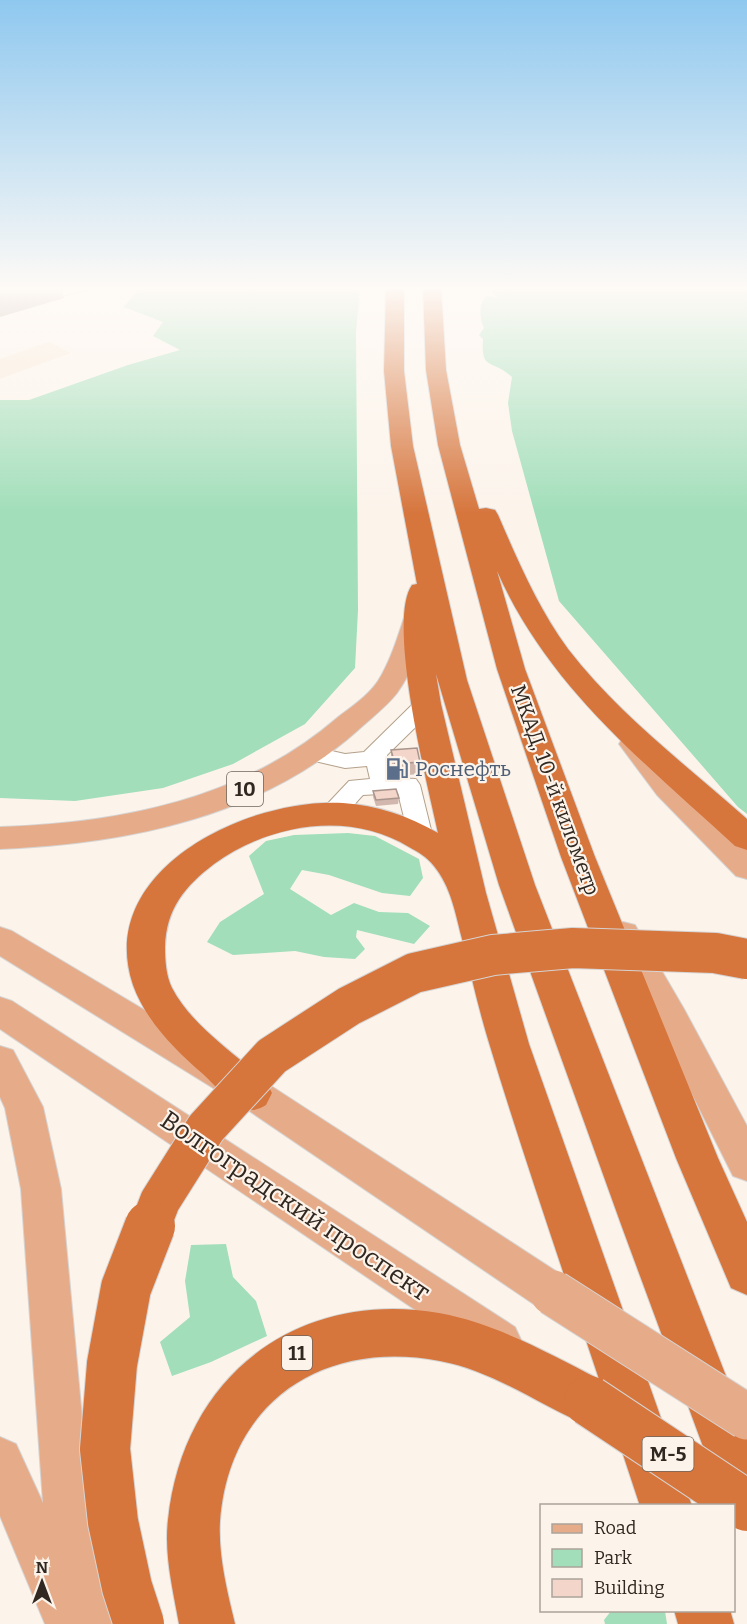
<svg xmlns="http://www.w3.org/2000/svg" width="747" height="1624" viewBox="0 0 747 1624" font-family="Bitter,serif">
	<rect width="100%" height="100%" fill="#fcf4eb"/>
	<polygon fill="#f8e9d6" points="49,342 71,353 0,379 0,359"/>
	<g fill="#a1deb9">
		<polygon points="140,287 360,287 356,332 358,610 355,668 305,724 233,764 163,788 75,801 0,798 0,400 29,400 128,365 180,350 153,336 163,322 124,307"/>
		<path d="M500 287H747V814L738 807 559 601 512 431 508 403 512 377C491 358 481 372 483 339L479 335 484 328C479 318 479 305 486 296L499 298 490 291Z"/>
		<polygon points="348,833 375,836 419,859 423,878 410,896 382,893 329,875 302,870 290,889 331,915 354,903 379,912 408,913 430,926 414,944 357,930 356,937 365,949 355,959 324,957 295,951 233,955 207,942 220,922 264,894 249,856 266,841 294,835"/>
		<polygon points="226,1244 233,1277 256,1301 267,1336 211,1362 172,1376 160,1342 190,1317 185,1281 191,1245"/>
		<polygon points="611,1611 665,1611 667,1624 605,1624 604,1620"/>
	</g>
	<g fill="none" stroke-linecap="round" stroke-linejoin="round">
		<g stroke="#b4a18b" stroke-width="2">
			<g id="minor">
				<polygon points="63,287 86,287 85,290 0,312 0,304"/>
				<path d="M426 697 434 699 437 704 434 709 387 755 393 778 416 779 420 785 433 838 430 844 421 847 412 844 409 838 398 793 363 795C351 807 340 826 320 821L317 815 349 781 370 779 367 766 345 768 306 759 303 754 306 749 314 747 345 754 364 752 418 699Z"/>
			</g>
		</g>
		<g stroke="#d6d4d3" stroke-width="2">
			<g id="major">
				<path d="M417 610 426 613 430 618C421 644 413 671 397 693 386 707 370 719 357 731 260 817 127 844 0 849V827C121 823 243 799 337 718 351 707 368 696 378 681 390 662 397 639 404 618L408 613Z"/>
				<polygon points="633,735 643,738 677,781 747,849 747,879 736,876 657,795 619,744 623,738"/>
				<polygon points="623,922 635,925 684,1009 747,1126 747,1181 733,1176 658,1026 606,934 611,925"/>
				<polygon points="0,927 12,931 265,1082 568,1279 574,1293 568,1307 553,1313 538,1307 239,1104 0,956"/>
				<polygon points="0,997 12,1001 515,1327 522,1342 515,1357 500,1364 485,1357 0,1029"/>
				<polygon points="0,1046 13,1050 43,1107 61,1189 94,1548 115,1624 45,1624 0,1516 0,1437 16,1444 43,1503 21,1189 5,1108 0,1097"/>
			</g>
		</g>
		<g stroke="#d6d4d3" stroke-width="2">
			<g id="highway">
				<path d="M386 287H404V371L413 446 467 680 535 885 747 1430V1521L734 1515V1506H725L622 1227 499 885 436 674 441 704 486 893 529 1044 692 1506H640L609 1412 607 1419 589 1426C539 1405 494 1371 440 1361 325 1339 229 1400 220 1521 218 1555 227 1591 235 1624H179C173 1590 164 1555 168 1520 183 1377 296 1289 439 1313 495 1323 548 1353 599 1379 562 1268 524 1158 490 1046 479 1011 471 974 462 939 455 912 451 887 434 866 427 857 418 852 409 847 349 810 269 824 214 864 185 886 166 909 165 947 165 960 166 976 172 988 192 1026 235 1054 266 1081L272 1093 266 1105C263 1107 258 1109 254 1110 236 1112 215 1085 203 1074 175 1050 146 1021 133 985 94 869 250 797 343 803 376 805 409 816 438 833 428 786 386 622 412 585L417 584 391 446 384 371Z"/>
				<path d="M423 287H441L446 370 460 445 479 509 486 508 495 510 498 515C518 561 538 608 568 649 618 714 686 765 747 819V850L735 846C644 762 549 688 497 571L525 669 595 857 718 1158 747 1222V1295L731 1288 676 1158 561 857 497 669 438 445 426 370Z"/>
				<polygon points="674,1610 730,1610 734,1624 678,1624"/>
			</g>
		</g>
		<use href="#minor" fill="#fff" fill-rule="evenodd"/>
		<use href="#major" fill="#e6ac8a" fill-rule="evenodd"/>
		<use href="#highway" fill="#d6753c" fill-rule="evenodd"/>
		<g stroke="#d6d4d3" stroke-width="47" stroke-linecap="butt">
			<polyline id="major-bridge" points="553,1293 747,1417"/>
		</g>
		<g stroke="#d6d4d3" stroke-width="42" stroke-linecap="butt">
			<polyline id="highway-bridge-far1" points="150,1227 160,1201 206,1128 272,1056 349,1006 414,973 493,955 573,948 715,953 747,959"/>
		</g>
		<g stroke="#d6d4d3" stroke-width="52" stroke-linecap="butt">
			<g id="highway-bridge">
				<polyline points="589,1401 747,1506"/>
				<polyline points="139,1624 127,1587 113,1522 105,1449 112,1364 126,1288 150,1226"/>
			</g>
		</g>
		<use href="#major-bridge" stroke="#e6ac8a" stroke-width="45"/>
		<use href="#highway-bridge-far1" stroke="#d6753c" stroke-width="40"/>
		<use href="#highway-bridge" stroke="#d6753c" stroke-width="50"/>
	</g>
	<g fill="#d1b7ad">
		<polygon points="391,750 420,762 420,774 395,776 391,762"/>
		<polygon points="373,791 399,798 398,804 376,806 373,797"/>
	</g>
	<g fill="#aa958d">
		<polygon points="0,287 62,287 64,298 0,317"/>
		<polygon points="86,287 99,287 86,292"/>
	</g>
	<g fill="#f3d5c9" stroke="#aa958d" stroke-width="1.5">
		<polygon points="417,748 420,762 395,764 391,750"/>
		<polygon points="396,789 399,798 376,800 373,791"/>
	</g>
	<linearGradient id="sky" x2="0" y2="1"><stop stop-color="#8fc8ef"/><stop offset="0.56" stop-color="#fefaf6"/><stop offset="1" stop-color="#fefaf6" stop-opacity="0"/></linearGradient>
	<rect width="747" height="515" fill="url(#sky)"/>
	<defs>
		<g id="fuel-bare" transform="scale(1.8)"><path d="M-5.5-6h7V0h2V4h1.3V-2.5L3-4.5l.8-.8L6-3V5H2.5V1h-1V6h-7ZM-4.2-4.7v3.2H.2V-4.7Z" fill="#5c6f8a" stroke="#fcf4eb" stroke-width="2.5" paint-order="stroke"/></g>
	</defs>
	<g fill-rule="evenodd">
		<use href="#fuel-bare" x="397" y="769"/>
	</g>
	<g text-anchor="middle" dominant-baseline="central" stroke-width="4.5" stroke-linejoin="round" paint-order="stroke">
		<g fill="#fcf4eb" stroke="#6e665e" stroke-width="1.5">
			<rect x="227" y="772" width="36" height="34" rx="4.5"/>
			<rect x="282" y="1336" width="30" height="34" rx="4.5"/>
			<rect x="642.5" y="1437" width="51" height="34" rx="4.5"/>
		</g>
		<g font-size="20" font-weight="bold" fill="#312921">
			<text x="245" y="789">10</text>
			<text x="297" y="1353">11</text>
			<text x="668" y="1454">М-5</text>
		</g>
		<g font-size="21" fill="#4e5e75" stroke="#fcf4eb" text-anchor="start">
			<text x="415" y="769">Роснефть</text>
		</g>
		<g font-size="21" fill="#312921" stroke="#fcf4eb">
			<text transform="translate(555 790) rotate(70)">МКАД, 10-й километр</text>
		</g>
		<g font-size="26" fill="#312921" stroke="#fcf4eb">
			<text transform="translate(295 1206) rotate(34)">Волгоградский проспект</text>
		</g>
	</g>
	<rect x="540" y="1504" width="195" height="108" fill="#fcf4eb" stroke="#aba39a" stroke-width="1.5"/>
	<rect x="552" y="1524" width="30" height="9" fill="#e6ac8a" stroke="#aba39a" stroke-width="1.5"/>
	<text x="594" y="1534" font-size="18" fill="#312921">Road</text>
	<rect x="552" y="1549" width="30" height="18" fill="#a1deb9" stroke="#aba39a" stroke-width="1.5"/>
	<text x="594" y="1564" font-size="18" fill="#312921">Park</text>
	<rect x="552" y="1579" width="30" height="18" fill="#f3d5c9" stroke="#aba39a" stroke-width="1.5"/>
	<text x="594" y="1594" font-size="18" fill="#312921">Building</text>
	<g transform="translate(42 1582)" stroke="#fcf4eb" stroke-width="4.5" paint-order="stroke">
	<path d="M0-4.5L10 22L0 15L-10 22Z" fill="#312921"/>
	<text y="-9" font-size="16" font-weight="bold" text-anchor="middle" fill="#312921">N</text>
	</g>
</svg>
